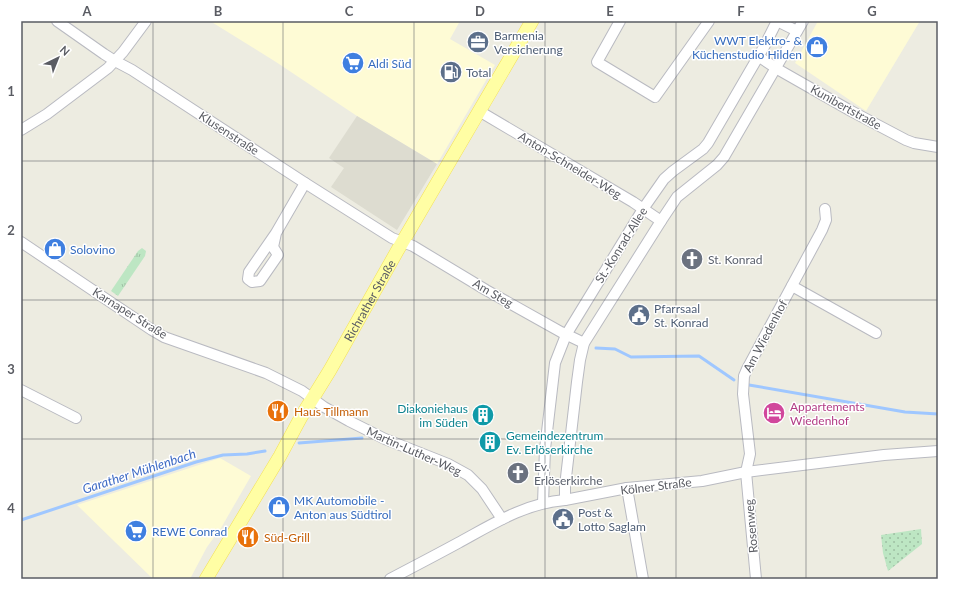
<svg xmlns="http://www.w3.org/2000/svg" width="959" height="600" viewBox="0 0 959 600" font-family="Lato,sans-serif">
	<defs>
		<pattern id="grass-tufts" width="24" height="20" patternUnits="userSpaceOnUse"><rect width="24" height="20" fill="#bde6c3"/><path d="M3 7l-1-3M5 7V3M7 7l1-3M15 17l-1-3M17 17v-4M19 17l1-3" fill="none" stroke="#9dbea2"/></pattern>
		<pattern id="park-dots" width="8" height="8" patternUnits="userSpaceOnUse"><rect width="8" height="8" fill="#bde6c3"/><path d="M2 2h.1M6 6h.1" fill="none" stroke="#9dbea2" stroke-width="1.8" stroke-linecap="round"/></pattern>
	</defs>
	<rect width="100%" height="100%" fill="#edece1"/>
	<g fill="#fefbd5">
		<polygon points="210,21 460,21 450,39 495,65 437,164 357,116 276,62"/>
		<polygon points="818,21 920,21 866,111 795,63"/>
		<polygon points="220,458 251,476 221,528 207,547 190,579 153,579 77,505"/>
	</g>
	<polygon fill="#dddcd0" points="357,116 437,164 397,230 331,187 344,168 329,158"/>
	<polygon fill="url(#grass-tufts)" points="142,248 146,251 145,256 118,296 111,291 138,251"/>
	<polygon fill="url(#park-dots)" points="921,529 922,544 888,571 883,553 881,535"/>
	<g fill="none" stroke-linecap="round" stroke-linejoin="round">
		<g stroke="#9fc7ff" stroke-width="3">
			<polyline points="596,348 615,349 631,357 699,356 734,380"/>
			<polyline points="749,385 905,412 938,414"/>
			<polyline points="299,443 362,438"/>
			<polyline points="21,520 196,462 223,455 247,454 265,451"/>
		</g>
		<g stroke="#b9bac1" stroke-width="12">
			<g id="minor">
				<polyline points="57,21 104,54 115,61 132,70 305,183 392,238 413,246 486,290 561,332 584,343"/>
				<polyline points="620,21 597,62 655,97 709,21"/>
				<polyline points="777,21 797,31"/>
				<polyline points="758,56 779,70 851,111 906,140 914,143 938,147"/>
				<polyline points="479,111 633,202 661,221"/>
				<polyline points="21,130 47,114 108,68 123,52 146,21"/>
				<polyline points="276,233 273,247 278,255 260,281 252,282 248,279 249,272 276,233 305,183"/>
				<polyline points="21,242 152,330 164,337 266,373 302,391 324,407 349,421 385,439 448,464 468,475 482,489 502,519"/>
				<polyline points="792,286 876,333"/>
				<polyline points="21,390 76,418"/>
				<polyline points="627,488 643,579"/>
				<polyline points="565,500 565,486 577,382 580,360 584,343 661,221 677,197 717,165 724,157 803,21"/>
				<polyline points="543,503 545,449 555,363 566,335 643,209 664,179 673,171 703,149 708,143 765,45 777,21"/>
				<path d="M390 579C413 567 436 555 458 543 491 525 525 503 565 500L627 488 702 481 746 472 884 455 938 451"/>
				<polyline points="756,579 746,472 750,454 743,394 744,376 747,369 822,230 826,220 825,209"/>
			</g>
		</g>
		<g stroke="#f4e053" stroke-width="14">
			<g id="major">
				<path id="s1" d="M206 579 280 456 301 417 330 370 396 253 532 21"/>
			</g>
		</g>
		<use href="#minor" stroke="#fff" stroke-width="10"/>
		<use href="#major" stroke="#fffea4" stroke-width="13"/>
	</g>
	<path fill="none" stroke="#5a5c63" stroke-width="1" stroke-opacity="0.55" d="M153 21V579M283 21V579M414 21V579M545 21V579M676 21V579M806 21V579M21 161H938M21 300H938M21 439H938"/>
	<defs>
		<g id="office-disc" transform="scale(1.15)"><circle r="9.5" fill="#5c6f8a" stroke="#fff"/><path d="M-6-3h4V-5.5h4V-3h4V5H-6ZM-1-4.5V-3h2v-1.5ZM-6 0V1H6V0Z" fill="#fff"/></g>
		<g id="shop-disc" transform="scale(1.15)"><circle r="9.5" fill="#3f7fe0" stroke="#fff"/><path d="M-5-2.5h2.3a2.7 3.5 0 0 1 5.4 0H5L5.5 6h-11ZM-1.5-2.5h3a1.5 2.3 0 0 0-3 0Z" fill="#fff"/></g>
		<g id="supermarket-disc" transform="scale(1.15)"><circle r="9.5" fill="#3f7fe0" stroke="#fff"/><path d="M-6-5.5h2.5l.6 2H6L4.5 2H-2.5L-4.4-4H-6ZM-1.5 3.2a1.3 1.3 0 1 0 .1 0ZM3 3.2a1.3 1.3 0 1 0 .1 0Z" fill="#fff"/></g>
		<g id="fuel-disc" transform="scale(1.15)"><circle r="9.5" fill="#5c6f8a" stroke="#fff"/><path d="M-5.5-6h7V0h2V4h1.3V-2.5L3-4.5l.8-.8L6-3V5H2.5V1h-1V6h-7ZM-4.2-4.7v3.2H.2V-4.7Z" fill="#fff"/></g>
		<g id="church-disc" transform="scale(1.15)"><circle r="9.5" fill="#6b7280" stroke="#fff"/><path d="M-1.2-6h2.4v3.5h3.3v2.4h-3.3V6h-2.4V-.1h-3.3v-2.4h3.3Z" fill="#fff"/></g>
		<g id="civic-disc" transform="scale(1.15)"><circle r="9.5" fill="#5c6f8a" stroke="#fff"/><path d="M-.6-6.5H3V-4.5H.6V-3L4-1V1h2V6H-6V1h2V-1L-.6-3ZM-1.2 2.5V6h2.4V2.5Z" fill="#fff"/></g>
		<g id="restaurant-disc" transform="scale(1.15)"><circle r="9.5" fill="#e8710a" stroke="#fff"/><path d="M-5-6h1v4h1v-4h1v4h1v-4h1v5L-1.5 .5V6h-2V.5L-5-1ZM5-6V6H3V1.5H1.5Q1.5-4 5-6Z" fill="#fff"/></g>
		<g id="hotel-disc" transform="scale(1.15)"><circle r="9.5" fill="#d1479c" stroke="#fff"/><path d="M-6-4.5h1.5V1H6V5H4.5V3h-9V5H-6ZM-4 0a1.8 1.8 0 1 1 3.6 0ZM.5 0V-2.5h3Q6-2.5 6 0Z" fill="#fff"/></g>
		<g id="building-disc" transform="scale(1.15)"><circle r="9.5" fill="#0f9aa8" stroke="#fff"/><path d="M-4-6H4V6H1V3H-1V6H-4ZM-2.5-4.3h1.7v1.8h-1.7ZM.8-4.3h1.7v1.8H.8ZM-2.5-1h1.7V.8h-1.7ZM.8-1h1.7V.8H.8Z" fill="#fff"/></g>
	</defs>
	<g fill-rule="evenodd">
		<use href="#office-disc" x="478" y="42"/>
		<use href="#shop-disc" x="817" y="47"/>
		<use href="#supermarket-disc" x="353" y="63"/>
		<use href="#fuel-disc" x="451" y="72"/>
		<use href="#shop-disc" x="55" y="249"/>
		<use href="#church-disc" x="692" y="259"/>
		<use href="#civic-disc" x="639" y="315"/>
		<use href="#restaurant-disc" x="278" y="411"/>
		<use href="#hotel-disc" x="774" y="413"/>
		<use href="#building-disc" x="483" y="415"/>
		<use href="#building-disc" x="490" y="442"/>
		<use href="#church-disc" x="518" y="473"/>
		<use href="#shop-disc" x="279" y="507"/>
		<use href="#civic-disc" x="563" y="519"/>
		<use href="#supermarket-disc" x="136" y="531"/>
		<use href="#restaurant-disc" x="248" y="537"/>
	</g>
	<g text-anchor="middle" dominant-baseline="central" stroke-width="3" stroke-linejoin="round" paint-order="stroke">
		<g font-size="12" fill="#4e5e75" stroke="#fff" text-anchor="start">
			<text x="494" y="35">Barmenia<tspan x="494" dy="14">Versicherung</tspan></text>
			<text x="466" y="72">Total</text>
			<text x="654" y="308">Pfarrsaal<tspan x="654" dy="14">St. Konrad</tspan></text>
			<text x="578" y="512">Post &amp;<tspan x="578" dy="14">Lotto Saglam</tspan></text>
		</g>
		<g font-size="12" fill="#366cbe" stroke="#fff" text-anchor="start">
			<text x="802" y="40" text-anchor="end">WWT Elektro- &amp;<tspan x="802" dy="14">Küchenstudio Hilden</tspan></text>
			<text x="368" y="63">Aldi Süd</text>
			<text x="70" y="249">Solovino</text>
			<text x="294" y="500">MK Automobile -<tspan x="294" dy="14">Anton aus Südtirol</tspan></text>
			<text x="152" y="531">REWE Conrad</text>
		</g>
		<g font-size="12" fill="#5a5c63" stroke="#fff">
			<text transform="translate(846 107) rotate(29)">Kunibertstraße</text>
			<text transform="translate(229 133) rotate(33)">Klusenstraße</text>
			<text transform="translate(570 165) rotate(31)">Anton-Schneider-Weg</text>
			<text transform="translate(621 245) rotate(-58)">St.-Konrad-Allee</text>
			<text transform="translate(493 293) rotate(30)">Am Steg</text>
			<text stroke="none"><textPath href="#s1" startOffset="323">Richrather Straße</textPath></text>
			<text transform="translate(130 313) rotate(32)">Karnaper Straße</text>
			<text transform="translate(765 336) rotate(-62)">Am Wiedenhof</text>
			<text transform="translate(414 451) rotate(24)">Martin-Luther-Weg</text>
			<text transform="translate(656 486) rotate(-7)">Kölner Straße</text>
			<text transform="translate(751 526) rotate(-95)">Rosenweg</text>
		</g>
		<g font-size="12" fill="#5b616d" stroke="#fff" text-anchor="start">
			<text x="708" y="259">St. Konrad</text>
			<text x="534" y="466">Ev.<tspan x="534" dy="14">Erlöserkirche</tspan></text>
		</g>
		<g font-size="12" fill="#b23c85" stroke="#fff" text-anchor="start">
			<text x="790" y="406">Appartements<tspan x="790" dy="14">Wiedenhof</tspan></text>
		</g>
		<g font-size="12" fill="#0d838f" stroke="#fff" text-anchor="end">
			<text x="468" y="408">Diakoniehaus<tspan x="468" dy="14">im Süden</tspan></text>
			<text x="506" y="435" text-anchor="start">Gemeindezentrum<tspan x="506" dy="14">Ev. Erlöserkirche</tspan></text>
		</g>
		<g font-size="12" fill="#c56008" stroke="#fff" text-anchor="start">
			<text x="294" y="411">Haus Tillmann</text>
			<text x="264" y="537">Süd-Grill</text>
		</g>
		<g font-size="13" font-style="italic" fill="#406cc5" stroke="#fff">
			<text transform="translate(139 471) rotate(-18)">Garather Mühlenbach</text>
		</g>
	</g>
	<rect width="959" height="600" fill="none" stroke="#ffffff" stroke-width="44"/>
	<g transform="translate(58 58) rotate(43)" stroke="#ffffff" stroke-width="3" paint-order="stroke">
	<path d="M0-3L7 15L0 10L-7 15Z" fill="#5a5c63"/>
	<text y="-6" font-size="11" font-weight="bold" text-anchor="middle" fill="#5a5c63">N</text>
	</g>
	<rect x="22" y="22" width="915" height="556" fill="none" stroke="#5a5c63" stroke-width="1.5"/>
	<g font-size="13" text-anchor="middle" font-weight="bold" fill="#5a5c63">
		<text x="87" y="16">A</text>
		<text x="218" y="16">B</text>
		<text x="349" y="16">C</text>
		<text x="480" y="16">D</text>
		<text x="610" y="16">E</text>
		<text x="741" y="16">F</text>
		<text x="872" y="16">G</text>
		<text x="11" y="96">1</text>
		<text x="11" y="235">2</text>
		<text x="11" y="374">3</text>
		<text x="11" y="513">4</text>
	</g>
</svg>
